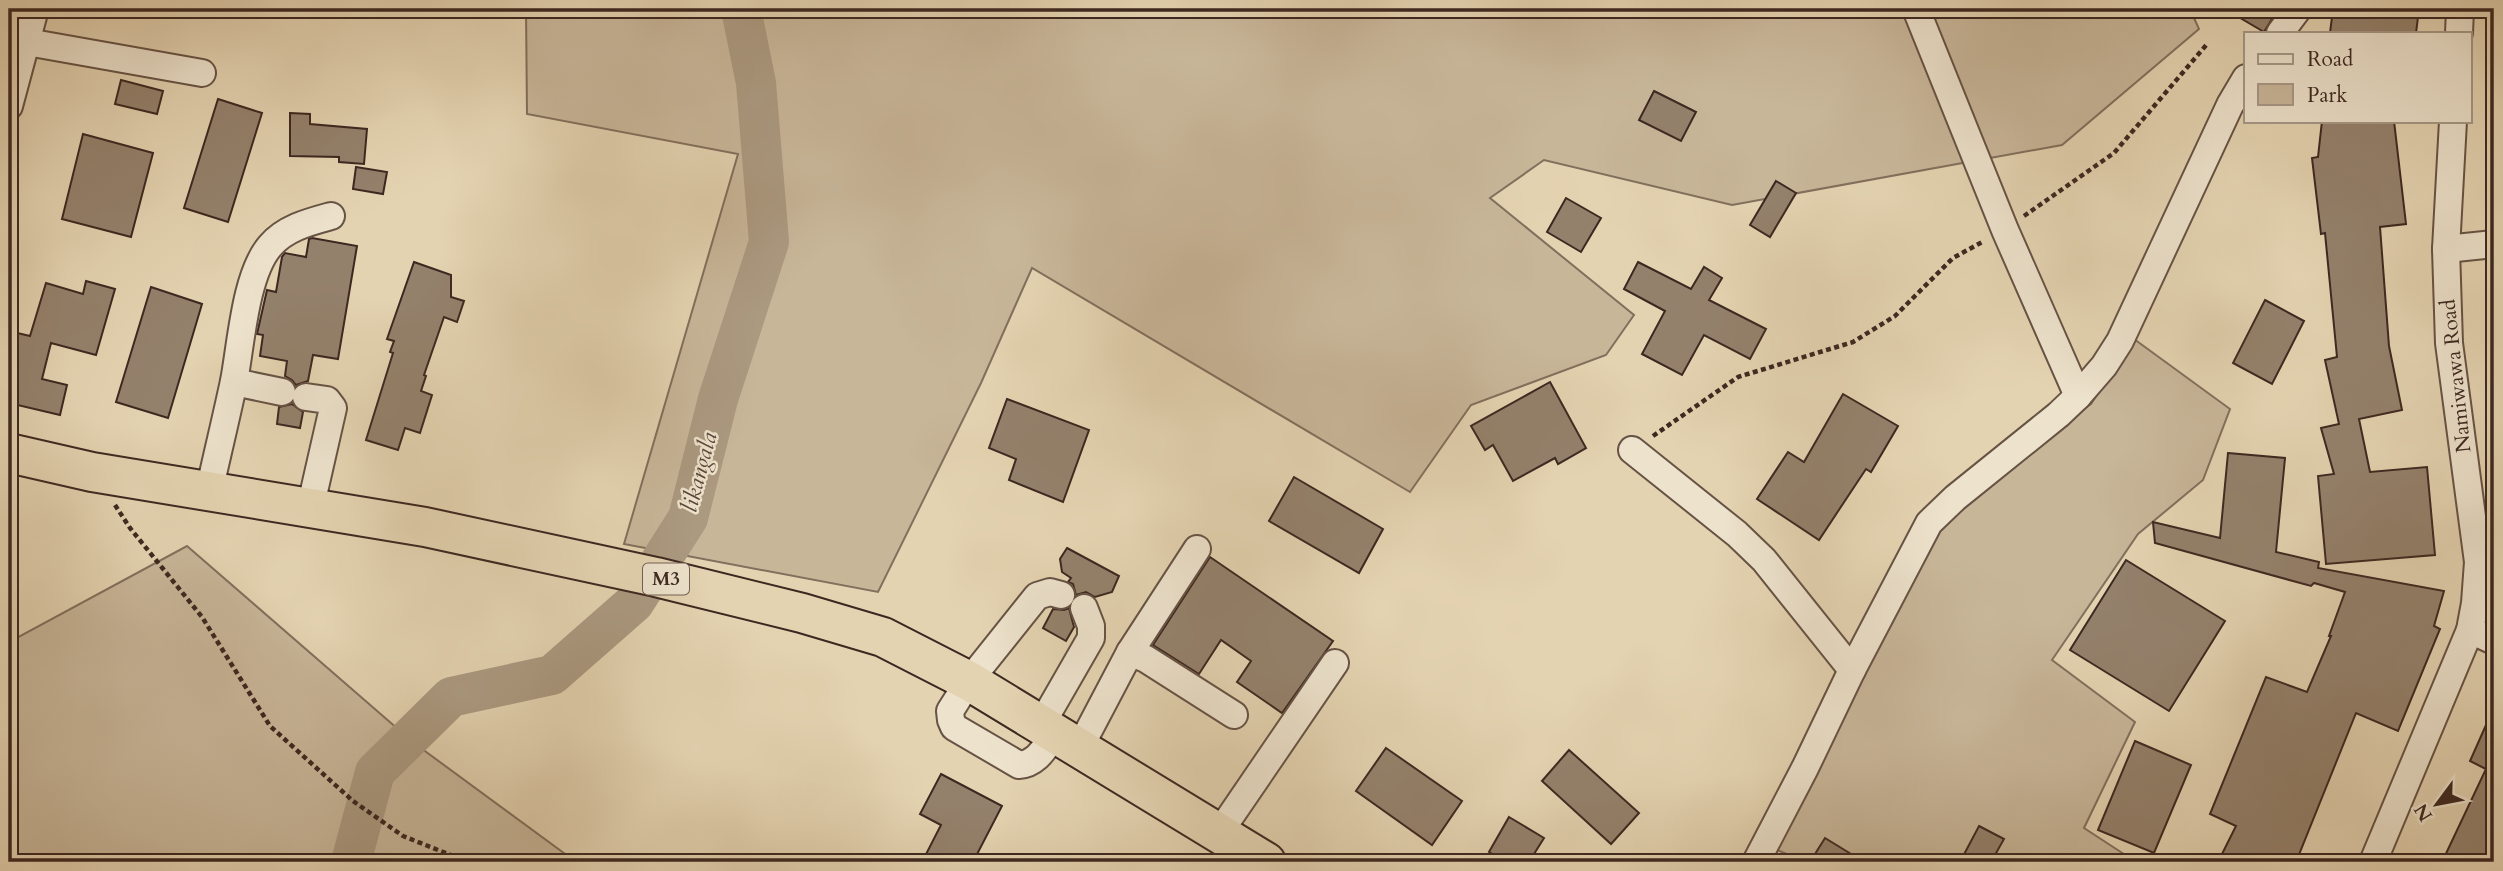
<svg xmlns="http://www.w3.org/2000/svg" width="2503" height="871" viewBox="0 0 2503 871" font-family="Cardo,serif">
	<rect width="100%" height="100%" fill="#e4d3b1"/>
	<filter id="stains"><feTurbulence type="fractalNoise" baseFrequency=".00286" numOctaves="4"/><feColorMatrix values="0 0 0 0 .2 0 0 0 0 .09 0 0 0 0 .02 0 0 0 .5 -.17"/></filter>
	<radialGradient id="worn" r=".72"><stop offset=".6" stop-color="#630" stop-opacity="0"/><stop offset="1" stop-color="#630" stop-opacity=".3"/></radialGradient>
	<g fill="#c8b699" stroke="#826f5d" stroke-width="2">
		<polygon points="526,9 2190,9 2199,29 2062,145 1732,205 1544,160 1490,198 1634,315 1606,355 1471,405 1410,492 1032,268 981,383 878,592 624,544 738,154 527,114"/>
		<polygon points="2134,339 2230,409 2203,480 2138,534 2052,660 2135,722 2084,828 2130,858 2128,862 1806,862 1765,845 1925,517 2091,404"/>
		<polygon points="187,546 414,743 576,862 9,862 9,642"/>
	</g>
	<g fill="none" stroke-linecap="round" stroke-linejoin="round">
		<polyline stroke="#ab9980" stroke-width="40" points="351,862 375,772 451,697 552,675 634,603 688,518 718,399 769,242 756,83 741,9"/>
	</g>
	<g fill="#94816c" stroke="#3d2821" stroke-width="2">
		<polygon points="2225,9 2278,9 2264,32"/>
		<polygon points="2333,9 2419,9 2416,33 2330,33"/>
		<polygon points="121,80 163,91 157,114 115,104"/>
		<polygon points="1654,91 1696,112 1681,141 1639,120"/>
		<polygon points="218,99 262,113 228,222 184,208"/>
		<polygon points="290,113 310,114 310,124 367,129 364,164 339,162 339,157 290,156"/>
		<polygon points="2322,121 2394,121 2406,224 2380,227 2389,346 2402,410 2359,419 2370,472 2427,467 2435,555 2326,564 2318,476 2334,474 2321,428 2339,424 2325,360 2337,357 2325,233 2321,234 2312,158 2318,157"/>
		<polygon points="83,134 153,153 131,237 62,219"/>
		<polygon points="356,167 387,172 383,194 353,189"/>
		<polygon points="1776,181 1796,193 1770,237 1750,225"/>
		<polygon points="1566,198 1601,218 1581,252 1547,232"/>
		<polygon points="312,238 357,246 338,359 313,355 308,381 296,385 292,380 285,376 287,361 260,356 263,335 257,334 267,290 276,292 282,257 285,253 306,257 309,239"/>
		<polygon points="414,262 451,275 451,297 464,301 457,322 444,317 424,375 426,376 421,391 432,395 420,433 405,428 398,450 366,440 393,353 390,352 394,341 387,339"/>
		<polygon points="1638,262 1691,289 1704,267 1722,278 1709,300 1766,329 1750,359 1704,335 1682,375 1642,354 1665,311 1624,289"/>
		<polygon points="86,281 115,289 96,355 51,343 42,379 67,385 60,415 9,403 9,331 30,336 46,283 83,294"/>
		<polygon points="151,287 202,304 168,418 116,402"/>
		<polygon points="2265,300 2304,321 2272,384 2233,363"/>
		<polygon points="1550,382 1586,448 1558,464 1555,458 1513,481 1493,445 1485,450 1471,426"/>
		<polygon points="1843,394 1898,426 1871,472 1866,469 1819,540 1757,499 1788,452 1804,462"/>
		<polygon points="1007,399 1089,430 1063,502 1009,480 1016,459 989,448"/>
		<polygon points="292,404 303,412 300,428 277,424 279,407"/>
		<polygon points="2228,453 2285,458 2276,552 2319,562 2318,568 2444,591 2434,626 2440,629 2398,731 2356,713 2296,862 2218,862 2236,826 2210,814 2266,677 2307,692 2331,636 2329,636 2345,592 2314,583 2311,586 2155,543 2153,522 2220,538"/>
		<polygon points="1294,477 1383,529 1359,573 1269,521"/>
		<polygon points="1067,548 1119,576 1112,592 1095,597 1086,592 1076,595 1073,584 1068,582 1071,578 1062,572 1060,559"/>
		<polygon points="1210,557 1333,641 1282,713 1237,682 1251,661 1221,640 1199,674 1153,645"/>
		<polygon points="2126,560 2225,621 2169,711 2070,650"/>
		<polygon points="1069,608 1074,627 1066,641 1043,628 1053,609 1064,610"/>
		<polygon points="2494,707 2494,862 2442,862 2486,769 2470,761"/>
		<polygon points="2135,741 2191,765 2154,853 2098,830"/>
		<polygon points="1386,748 1462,801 1432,845 1356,791"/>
		<polygon points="1569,750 1639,813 1611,844 1542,781"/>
		<polygon points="941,774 1002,806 973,862 922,862 941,825 920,814"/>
		<polygon points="1509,817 1544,838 1529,862 1506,862 1489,852"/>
		<polygon points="1979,826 2004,839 1991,862 1960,862"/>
		<polygon points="1825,838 1864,862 1810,862"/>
	</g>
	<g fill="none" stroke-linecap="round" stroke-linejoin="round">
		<g stroke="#675345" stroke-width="30">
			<g id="minor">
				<polyline points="1916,9 2005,230 2078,396"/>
				<polyline points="2280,33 2298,9"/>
				<polyline points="2459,33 2460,9"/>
				<polyline points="27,42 202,73"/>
				<polyline points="9,106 35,9"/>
				<polyline points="2446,249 2494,244"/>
				<polyline points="234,382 282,392"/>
				<polyline points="306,397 327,400 333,408 310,509"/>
				<polyline points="1632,450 1737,534 1764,560 1852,670"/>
				<path d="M209 492C217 455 226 419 234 381 241 345 245 275 270 246 285 228 309 222 331 216"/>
				<polyline points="2470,630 2494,641"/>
				<polyline points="1130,652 1146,659 1234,715"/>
				<polyline points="1041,725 1091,638 1091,626 1084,608"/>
				<path d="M1055 734C1045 747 1037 764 1019 765L954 727 951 720 950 711 969 681 1037 596 1050 592 1061 595"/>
				<polyline points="1079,749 1130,652 1197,549"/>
				<polyline points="1219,833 1335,663"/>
				<polyline points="1756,862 1805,768 1852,670 1929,523 1955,498 2058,415 2078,396 2104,366 2120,341 2230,105 2246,78"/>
				<polyline points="2373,862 2470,630 2475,603 2478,562 2449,343 2446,249 2453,121"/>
			</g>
		</g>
		<g stroke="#3d2821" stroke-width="42">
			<polyline id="highway" points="9,453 92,472 425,527 656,577 802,613 883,637 969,681 1266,862"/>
		</g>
		<g stroke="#3d2821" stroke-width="4.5" stroke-dasharray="5 3.5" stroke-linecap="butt">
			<polyline points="2024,216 2114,153 2208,43"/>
			<polyline points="1653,436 1738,377 1853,342 1895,316 1953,258 1984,241"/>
			<polyline points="115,505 130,528 202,617 270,726 353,801 403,836 468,862"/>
		</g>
		<use href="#minor" stroke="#ede2cc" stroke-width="26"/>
		<use href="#highway" stroke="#e4d3b1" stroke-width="38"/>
	</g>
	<g text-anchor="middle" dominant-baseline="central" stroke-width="5" stroke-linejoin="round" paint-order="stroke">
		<rect fill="#ede2cc" stroke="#726054" stroke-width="2" x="643" y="563.5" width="46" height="31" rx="5"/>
		<g font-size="19" font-weight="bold" fill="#3d2821">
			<text x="666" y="579">M3</text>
		</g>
		<g font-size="21" fill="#3d2821" stroke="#ede2cc">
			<text transform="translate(2456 376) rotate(-96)">Namiwawa Road</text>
		</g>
		<g font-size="23" font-style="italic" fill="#584439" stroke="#ede2cc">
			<text transform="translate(699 472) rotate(-75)">likangala</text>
		</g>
	</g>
	<rect width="2503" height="871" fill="none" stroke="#e4d3b1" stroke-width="35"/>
	<rect x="10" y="10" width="2482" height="850" fill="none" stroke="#3d2821" stroke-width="3.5"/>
	<rect x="18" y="18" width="2468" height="836" fill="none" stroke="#3d2821" stroke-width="2"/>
	<rect x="2244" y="32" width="228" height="91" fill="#ede2cc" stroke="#a79888" stroke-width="2"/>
	<rect x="2258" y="54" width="35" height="10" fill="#ede2cc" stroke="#a79888" stroke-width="2"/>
	<text x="2307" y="66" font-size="21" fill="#3d2821">Road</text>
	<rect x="2258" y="84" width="35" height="21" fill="#c8b699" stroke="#a79888" stroke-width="2"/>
	<text x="2307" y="102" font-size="21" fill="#3d2821">Park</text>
	<g transform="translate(2437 804) rotate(238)" stroke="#ede2cc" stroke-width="5" paint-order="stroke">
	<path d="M0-5L12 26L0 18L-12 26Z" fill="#3d2821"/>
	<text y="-10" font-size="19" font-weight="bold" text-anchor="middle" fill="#3d2821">N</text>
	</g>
	<rect width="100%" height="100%" filter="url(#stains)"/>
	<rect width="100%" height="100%" fill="url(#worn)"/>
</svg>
